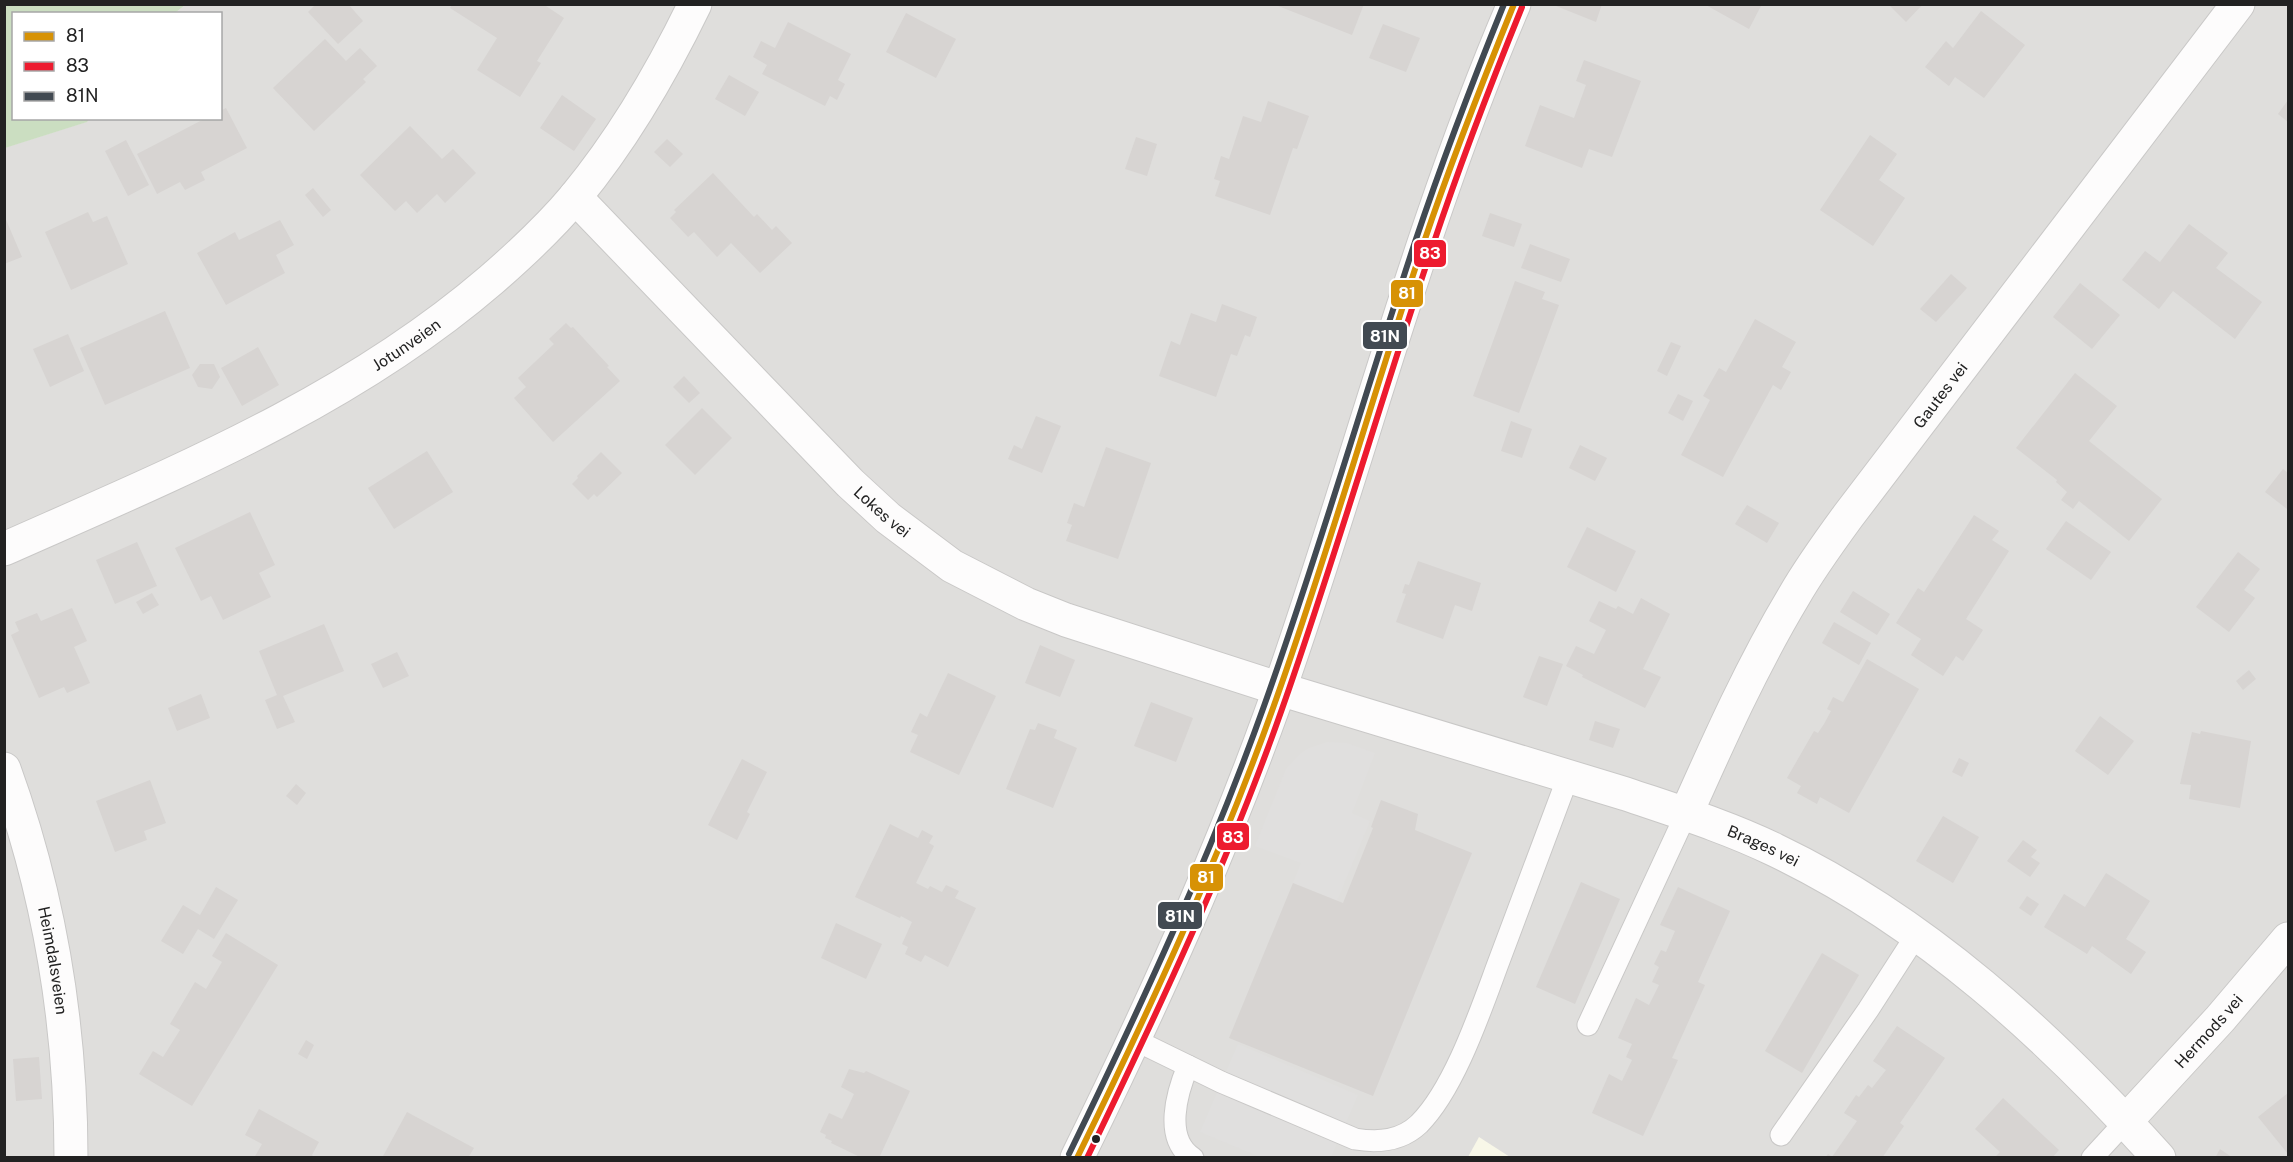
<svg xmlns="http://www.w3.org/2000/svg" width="2293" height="1162" viewBox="0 0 2293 1162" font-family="'Public Sans',sans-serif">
	<rect width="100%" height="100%" fill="#f0eeeb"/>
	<polygon fill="#dfdedc" points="185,5 2288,5 2288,1157 5,1157 4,148 86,122 89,119 220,118 220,14 175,13"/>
	<polygon fill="#f8f7e8" points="1479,1137 1510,1157 1468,1157"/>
	<polygon fill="#cbdec1" points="4,5 5,4 185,5 175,13 14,14 14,118 89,119 87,122 5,148"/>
	<g fill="#e0dfde">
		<polygon points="1327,742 1347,743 1375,753 1352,813 1370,821 1337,901 1293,883 1301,863 1255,846 1286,769 1301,753 1309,748"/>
		<polygon points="1238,1044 1358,1095 1331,1157 1260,1157 1200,1132"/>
	</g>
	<g fill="#d7d4d2">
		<polygon points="316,4 348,4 363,21 338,44 308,12"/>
		<polygon points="452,4 543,4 564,18 537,61 541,63 520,97 477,70 497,38 450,8"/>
		<polygon points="1273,4 1364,4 1352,35"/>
		<polygon points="1557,4 1602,4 1596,22 1556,6"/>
		<polygon points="1704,4 1762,4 1749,29"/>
		<polygon points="1888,4 1923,4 1906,22"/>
		<polygon points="1981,11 2025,45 1984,98 1955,77 1949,86 1925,67 1946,41 1953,48"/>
		<polygon points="906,13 956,39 936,78 886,52"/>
		<polygon points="788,22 851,54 838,80 845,84 837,100 830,96 825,106 762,74 767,65 753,57 761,41 775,48"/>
		<polygon points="1383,24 1420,38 1406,72 1369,58"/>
		<polygon points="325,39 346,61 360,48 377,66 363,79 366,82 314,131 273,88"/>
		<polygon points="1584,60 1641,81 1612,157 1589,149 1582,168 1525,146 1540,105 1574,118 1586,85 1576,81"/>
		<polygon points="729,75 759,92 745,116 715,99"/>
		<polygon points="562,95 596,119 574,151 540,128"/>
		<polygon points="2288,100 2288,122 2278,114"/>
		<polygon points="1268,101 1309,116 1297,149 1293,148 1270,215 1215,196 1220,181 1214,179 1221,156 1229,159 1243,116 1261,122"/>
		<polygon points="226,108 247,148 201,172 205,180 185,190 180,182 157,194 137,154 206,118 220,118 220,111"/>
		<polygon points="410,126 442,159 453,149 476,173 445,203 437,194 417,213 406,201 395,211 360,175"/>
		<polygon points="1870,135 1897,154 1879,180 1905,198 1873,246 1820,210"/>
		<polygon points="1136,137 1157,144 1147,176 1125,169"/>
		<polygon points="667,139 683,154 670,167 654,152"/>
		<polygon points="126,140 149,185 128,196 105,151"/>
		<polygon points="713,173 754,217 757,214 772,230 776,226 792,243 760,273 731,243 717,257 694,232 688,237 670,218 676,212 674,210"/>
		<polygon points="313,188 331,210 323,217 305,195"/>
		<polygon points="88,212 93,222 107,216 128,264 71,290 45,232"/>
		<polygon points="1490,213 1522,224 1514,247 1482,236"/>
		<polygon points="4,215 22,257 4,264"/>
		<polygon points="280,220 294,245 276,255 285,273 226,305 197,253 235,232 239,240"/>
		<polygon points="2189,224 2228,253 2216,268 2262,302 2235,339 2173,291 2159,309 2122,280 2145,251 2160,262"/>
		<polygon points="1530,244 1570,259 1561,282 1521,268"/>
		<polygon points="1951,274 1967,288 1936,322 1920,309"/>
		<polygon points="1515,281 1545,292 1542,299 1559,305 1519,413 1473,396"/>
		<polygon points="2080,283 2120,315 2092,349 2053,317"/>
		<polygon points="1222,304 1257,317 1250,337 1245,335 1237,356 1231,354 1216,397 1159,376 1171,341 1180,345 1191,313 1216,322"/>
		<polygon points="165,311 190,368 105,405 80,348"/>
		<polygon points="1755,319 1796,342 1782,367 1791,372 1781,390 1773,385 1723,477 1681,455 1710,400 1703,396 1719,368 1726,372"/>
		<polygon points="566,323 571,328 573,327 609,366 607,367 620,381 553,442 514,398 526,387 518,378 554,344 549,339"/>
		<polygon points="68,334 84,371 50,387 33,349"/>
		<polygon points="1671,342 1681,346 1667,376 1657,371"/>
		<polygon points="258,347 279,385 242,406 221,368"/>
		<polygon points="200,364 214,364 220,377 212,389 198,387 192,375"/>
		<polygon points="2075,373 2117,406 2089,441 2162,499 2129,541 2079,501 2073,509 2061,500 2067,492 2056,482 2057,480 2016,448"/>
		<polygon points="684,376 700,393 689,403 673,387"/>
		<polygon points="1678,394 1693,401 1683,421 1668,413"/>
		<polygon points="702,408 732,438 695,475 665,445"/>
		<polygon points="1036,416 1061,426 1042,473 1008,459 1014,445 1022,449"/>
		<polygon points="1511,421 1532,429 1522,458 1501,451"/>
		<polygon points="1580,445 1607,458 1595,481 1569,468"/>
		<polygon points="1106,447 1151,463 1118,559 1066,541 1072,525 1067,523 1074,503 1084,507"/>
		<polygon points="427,451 453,492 394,529 368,488"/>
		<polygon points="601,452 622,473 597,497 594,494 588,500 572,484 578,478 577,476"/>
		<polygon points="2283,469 2288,473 2288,506 2287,509 2265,492"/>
		<polygon points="1747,505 1779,523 1767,543 1735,524"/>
		<polygon points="250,512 275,565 259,573 271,597 223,620 211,596 201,601 175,548"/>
		<polygon points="1974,515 1999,531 1992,540 2009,551 1966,619 1983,630 1963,661 1956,656 1943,676 1911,655 1921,639 1896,623 1918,588 1924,592"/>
		<polygon points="2066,521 2111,552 2091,580 2046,549"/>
		<polygon points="1587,527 1636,551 1616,592 1567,567"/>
		<polygon points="137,542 157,586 115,604 96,560"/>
		<polygon points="2238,552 2260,569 2244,590 2255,598 2229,632 2196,607"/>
		<polygon points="1418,561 1481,583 1472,611 1455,605 1443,639 1396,622 1406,594 1402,593 1405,584 1409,585"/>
		<polygon points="1853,591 1890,614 1877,635 1840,612"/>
		<polygon points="152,593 159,605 143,614 136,602"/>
		<polygon points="1641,598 1670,614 1643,669 1661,677 1645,708 1582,677 1583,675 1566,666 1576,646 1594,654 1606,630 1589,621 1599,601 1616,609 1618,606 1633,614"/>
		<polygon points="72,608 87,641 74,647 90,683 67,693 64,687 39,698 11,635 19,631 15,622 37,613 41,621"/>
		<polygon points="1834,622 1871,643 1859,665 1822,643"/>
		<polygon points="324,624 344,671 283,696 295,722 277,729 265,700 277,695 259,651"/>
		<polygon points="1040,645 1075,660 1060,697 1025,683"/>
		<polygon points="397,652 409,676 383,688 371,664"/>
		<polygon points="1539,656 1563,664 1547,706 1523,697"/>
		<polygon points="1867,659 1919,689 1849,813 1820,797 1817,804 1797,793 1801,786 1787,778 1814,731 1818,733 1824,724 1831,711 1827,709 1833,697 1843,702"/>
		<polygon points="2249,670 2256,679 2243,690 2236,681"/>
		<polygon points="948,673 996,696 959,775 910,752 918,735 911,732 920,713 927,717"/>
		<polygon points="201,694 210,718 177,731 168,708"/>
		<polygon points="1151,702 1193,718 1176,762 1134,746"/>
		<polygon points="2100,716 2134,741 2108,775 2075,751"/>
		<polygon points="1595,721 1620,729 1613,748 1589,740"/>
		<polygon points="1038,723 1057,730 1054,738 1077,748 1053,808 1006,789 1030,729 1035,730"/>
		<polygon points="2201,731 2251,741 2240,808 2189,799 2191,785 2180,784 2192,732 2200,734"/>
		<polygon points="1959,758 1969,763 1962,777 1952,772"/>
		<polygon points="742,759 767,772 747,812 750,814 737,840 708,825"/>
		<polygon points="150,780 166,823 144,831 147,840 115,852 96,801"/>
		<polygon points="296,784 306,793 297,805 286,796"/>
		<polygon points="1381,800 1418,814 1415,830 1472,853 1373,1096 1229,1038 1293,883 1343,903 1373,828 1371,827"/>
		<polygon points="1943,816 1979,837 1953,883 1916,861"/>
		<polygon points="890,824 918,838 922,830 933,836 929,843 934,846 916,883 928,889 930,886 942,892 946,885 959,891 955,898 976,908 948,967 925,955 921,962 905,954 908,947 902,944 912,922 901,916 900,918 855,897"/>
		<polygon points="2023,840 2037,850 2031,857 2040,863 2030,877 2007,861"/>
		<polygon points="2106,873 2150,901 2126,939 2146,952 2131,974 2092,946 2087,954 2044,927 2064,894 2085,907"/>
		<polygon points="1581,882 1620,899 1575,1004 1536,987"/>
		<polygon points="216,887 238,900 214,939 198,929 183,954 161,941 183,905 200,915"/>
		<polygon points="1678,887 1730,911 1698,982 1705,985 1672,1058 1678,1060 1643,1136 1592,1113 1609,1074 1622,1081 1632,1060 1626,1057 1632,1044 1618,1038 1636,998 1649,1005 1659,985 1652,982 1659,967 1654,964 1661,950 1666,952 1675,931 1660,925"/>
		<polygon points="2027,896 2039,904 2031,916 2019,908"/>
		<polygon points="836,923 882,944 866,979 821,958"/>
		<polygon points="226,933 278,965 192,1106 139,1074 153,1051 163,1057 180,1030 170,1024 195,982 206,989 222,962 212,956"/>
		<polygon points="1822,953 1859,975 1802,1073 1765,1051"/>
		<polygon points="1897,1026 1945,1058 1900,1123 1904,1126 1882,1158 1825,1158 1828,1154 1832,1157 1857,1121 1844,1113 1856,1095 1859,1097 1868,1085 1872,1088 1886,1070 1873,1061"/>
		<polygon points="306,1040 314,1045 307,1059 298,1054"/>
		<polygon points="39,1057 42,1099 16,1101 13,1059"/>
		<polygon points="849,1069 864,1073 866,1071 910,1091 879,1158 862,1158 831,1143 832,1141 825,1138 826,1135 820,1132 829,1113 842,1119 849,1105 854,1094 841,1087"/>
		<polygon points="2288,1093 2288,1154 2258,1117"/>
		<polygon points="2003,1098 2059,1150 2052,1158 1994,1158 2000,1152 1975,1129"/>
		<polygon points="259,1109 319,1142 312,1155 315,1158 254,1158 262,1144 245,1135"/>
		<polygon points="407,1112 474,1148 468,1158 382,1158"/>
		<polygon points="2220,1149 2233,1158 2215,1158"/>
	</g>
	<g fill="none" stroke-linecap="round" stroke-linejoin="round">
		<g stroke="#c9c8c7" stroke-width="23">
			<g id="service">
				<polyline points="1588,1025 1686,814"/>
				<path d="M1133 1039 1221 1082 1355 1139C1379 1143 1401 1141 1419 1124 1455 1088 1481 1009 1499 961 1522 900 1545 838 1568 777"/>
				<path d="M1188 1066C1177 1092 1163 1139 1193 1158"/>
				<polyline points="1781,1135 1868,1010 1917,934"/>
				<polyline points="2092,1158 2126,1121"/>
			</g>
		</g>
		<g stroke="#c9c8c7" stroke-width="35">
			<g id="minor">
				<path id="s1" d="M575 197 850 483 888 518 952 566 1026 604 1066 620 1280 689 1626 794C1676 811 1728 827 1775 850 1925 922 2048 1035 2159 1158"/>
				<path id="s2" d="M4 549C175 473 348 403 491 280 521 254 550 227 575 197 623 139 662 72 695 4"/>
				<path id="s3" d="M4 769C49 893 71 1026 71 1158"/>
				<path id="s4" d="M1686 814C1719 740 1752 666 1794 596 1810 568 1829 542 1848 516L2238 4"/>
				<path id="s5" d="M2126 1121 2220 1019 2288 939"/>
			</g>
		</g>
		<g stroke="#c9c8c7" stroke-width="35">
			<path id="tertiary" d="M1077 1158C1159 991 1236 821 1295 644 1367 431 1425 211 1514 4"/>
		</g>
		<use href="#service" stroke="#fdfcfc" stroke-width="21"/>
		<use href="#minor" stroke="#fdfcfc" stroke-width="33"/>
		<use href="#tertiary" stroke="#fdfcfc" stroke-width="33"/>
		<g stroke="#fff" stroke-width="10">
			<path id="bus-1" d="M1077 1158C1149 1011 1218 862 1273 708 1328 555 1372 397 1424 242 1451 162 1482 83 1514 4"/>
		</g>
		<g stroke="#fff" stroke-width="10">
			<path id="bus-2" d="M1087 1158C1158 1011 1228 863 1282 709 1336 556 1381 399 1433 245 1460 164 1490 86 1522 7"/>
		</g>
		<g stroke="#fff" stroke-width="10">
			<path id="bus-3" d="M1069 1154C1140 1008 1209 860 1264 706 1319 553 1364 396 1415 242 1442 162 1472 83 1504 4"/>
		</g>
		<use href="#bus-1" stroke="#d79205" stroke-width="6"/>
		<use href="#bus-2" stroke="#ed1b2f" stroke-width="6"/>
		<use href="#bus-3" stroke="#424a52" stroke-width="6"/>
	</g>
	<circle fill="#222" stroke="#fff" stroke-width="2" cx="1096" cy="1139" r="5"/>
	<g text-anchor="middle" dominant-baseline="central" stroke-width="4.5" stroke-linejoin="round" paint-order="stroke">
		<g font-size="16" fill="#222" stroke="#fff">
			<text stroke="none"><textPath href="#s2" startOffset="452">Jotunveien</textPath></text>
			<text stroke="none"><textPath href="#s4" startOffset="492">Gautes vei</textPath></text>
			<text stroke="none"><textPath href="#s1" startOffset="440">Lokes vei</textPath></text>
			<text stroke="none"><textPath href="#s1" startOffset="1388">Brages vei</textPath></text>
			<text stroke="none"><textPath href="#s3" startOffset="198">Heimdalsveien</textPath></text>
			<text stroke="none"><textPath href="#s5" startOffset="122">Hermods vei</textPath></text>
		</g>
	</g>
	<g stroke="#fff" stroke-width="2">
		<rect x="1413" y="239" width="34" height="29" rx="6" fill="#ed1b2f"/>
		<rect x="1390" y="279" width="34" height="29" rx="6" fill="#d79205"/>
		<rect x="1362" y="321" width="46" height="29" rx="6" fill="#424a52"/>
		<rect x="1216" y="822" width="34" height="29" rx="6" fill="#ed1b2f"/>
		<rect x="1189" y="863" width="35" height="29" rx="6" fill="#d79205"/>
		<rect x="1157" y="901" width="46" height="29" rx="6" fill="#424a52"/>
	</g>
	<g font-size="16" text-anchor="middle" font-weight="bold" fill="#fff">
		<text x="1430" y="259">83</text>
		<text x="1407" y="299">81</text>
		<text x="1385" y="342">81N</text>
		<text x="1233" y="843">83</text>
		<text x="1206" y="883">81</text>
		<text x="1180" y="922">81N</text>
	</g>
	<rect width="2293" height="1162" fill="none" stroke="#222222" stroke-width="12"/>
	<rect x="12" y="12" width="210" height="108" fill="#ffffff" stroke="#a7a7a7" stroke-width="1.5"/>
	<rect x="24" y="32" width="30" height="9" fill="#d79205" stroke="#a7a7a7" stroke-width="1.5"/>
	<text x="66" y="42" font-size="18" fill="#222222">81</text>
	<rect x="24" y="62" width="30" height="9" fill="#ed1b2f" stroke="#a7a7a7" stroke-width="1.5"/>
	<text x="66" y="72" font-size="18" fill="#222222">83</text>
	<rect x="24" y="92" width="30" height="9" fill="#424a52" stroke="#a7a7a7" stroke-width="1.5"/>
	<text x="66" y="102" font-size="18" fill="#222222">81N</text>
</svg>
